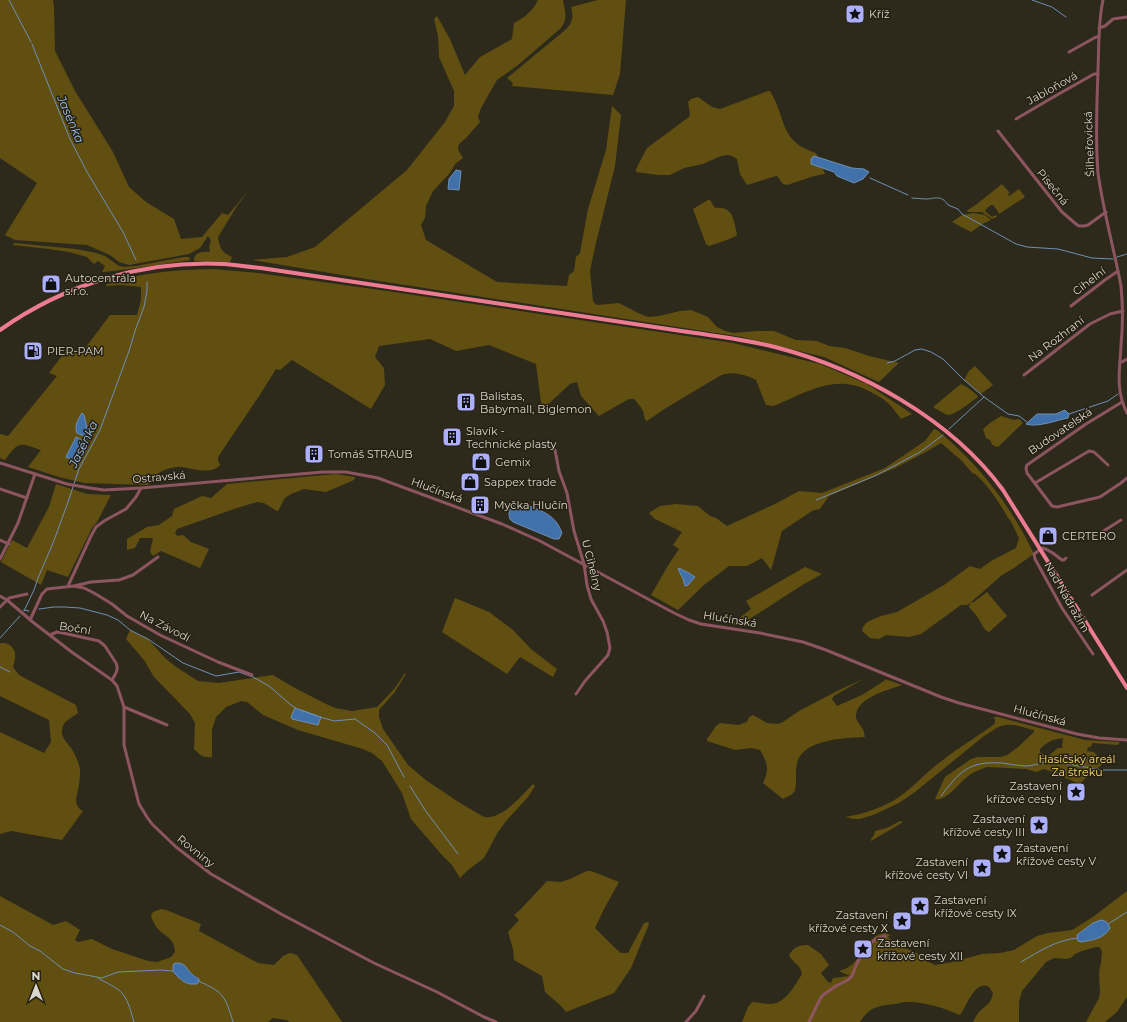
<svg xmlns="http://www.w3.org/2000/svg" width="1127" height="1022" viewBox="0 0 1127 1022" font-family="Montserrat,sans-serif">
	<rect width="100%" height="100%" fill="#2e2a1b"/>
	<g fill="#604f11" fill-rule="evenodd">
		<path d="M0 0H53L54 8 55 51 75 91 113 152 129 187 146 202 174 219 181 239 202 237 222 213 228 215 249 190 237 206 218 237C220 248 221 252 232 257L230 262 195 261H194C194 251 203 252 210 252L209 247 211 240 208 236 200 248 189 254 129 265 119 262 110 255 87 245 15 240 5 235 37 183 0 158Z"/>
		<path d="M538 0H563C565 11 568 19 561 28L518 65 497 80 481 108 478 117 480 122 466 138 459 144 458 150 463 158 455 164 450 173 433 191 426 206 425 218 421 225 426 240 497 282 567 286 569 275 574 271 576 257 580 253 588 209 606 150 612 106 621 115 615 166 595 247 590 271 593 301 595 304 598 305 619 303 638 313 648 317 659 316 680 311 691 310 708 317 717 327 725 331 734 333 757 331H774L796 340 817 341 829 346 845 348 869 356 899 363 879 382 824 357 742 337 360 278 252 260 287 257 315 247 407 170 445 122 454 106V91L439 57 438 36 434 19 437 16 450 39 465 75 480 57 512 39 514 23C524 18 533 11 538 0Z"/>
		<path d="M598 0H626L620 74 613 95 512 86 513 83 507 78 564 31C572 24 574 18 571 7Z"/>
		<path d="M768 91H770C787 118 778 141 816 153L825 174 814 176 787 185 783 184 777 176H776L747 185 740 174 737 159 732 156 728 155 721 156 703 164 684 168 670 175H658L636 172V169L647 148 689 117 690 114 688 102 691 99 698 97 712 107 720 109Z"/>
		<polygon points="1002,184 1010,193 1008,194 1009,196 1019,189 1025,197 999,214 997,210 993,205 991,205 987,208 985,211 992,217 996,215 997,217 992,219 982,212 967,212 968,210 977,204"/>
		<path d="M708 200H710L715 208C733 205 734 221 737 234L736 236 727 240 709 246 706 244 693 209Z"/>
		<polygon points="974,213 985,215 991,220 984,223 971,232 952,222 962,215"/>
		<polygon points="14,243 76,249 96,253 105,256 119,266 124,267 136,266 184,257 189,257 190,259 190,260 137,268 136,268 105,272 102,272 105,266 98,261 94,264 87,257 69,252 49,249 13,245"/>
		<path d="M212 269 258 273 387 291 733 343 820 364 867 384 912 414 901 419C897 414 893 408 889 404 883 398 876 395 869 391 837 373 806 392 776 405L773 406 766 405 756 380C744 374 730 370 718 377L666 408 647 421C643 418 645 416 643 411 641 407 637 402 634 399H629L599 416 581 396 577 382 570 384 542 410 536 364 489 345 456 351 430 339 379 346 375 357 384 368 385 385 371 409 292 360 280 370 276 369 256 401H254L255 402 218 457V461L220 465C211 475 194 469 182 467 168 466 154 473 148 485L84 483 59 477 28 467 41 450C20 443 19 440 5 460L0 458V434L8 436 57 376 49 373 67 349 80 355 110 315H137L141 300V287L122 285 106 286 107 284C143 272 175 270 212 269Z"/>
		<polygon points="975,366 993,385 981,394 964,380 969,371"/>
		<path d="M961 384 967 387 978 396V397C970 402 956 415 947 415L933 407Z"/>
		<path d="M1001 416 1014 420 1019 419 1023 423 998 447C993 446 992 445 990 440L986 438 983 429 990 423Z"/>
		<path d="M934 429 937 430C978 463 1011 506 1034 554L1014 568 1002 575 970 603 974 602 987 592 1007 616 989 632C982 629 982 623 978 618 976 614 972 611 969 607L970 603 967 605H961L921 634 909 637 886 635 879 639 870 638 862 631 863 627 867 622 881 616 897 612 944 585 970 566 980 569 991 561 1016 548 1019 538C1016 533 1012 521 1008 518 999 502 988 485 974 473L973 474 962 461 941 443 924 453 895 468 829 496 819 510 818 509 812 511 782 531 771 570 762 558 747 566H729L704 585 678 610 651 595 669 564 679 549 673 545 682 532 655 519 649 513 660 506 676 504 698 506 710 516 716 518 727 526 775 504 799 491 822 493 885 468 925 441ZM683 569 695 577 685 586 683 579 678 570Z"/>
		<polygon points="336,474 355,477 354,480 326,492 304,489 291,494 285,498 278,511 277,511 264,503 257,502 237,508 177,529 175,533 177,536 183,535 191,542 209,549 200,568 161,551 153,556 150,552 153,538 140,538 135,548 127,550 127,539 147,527 159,525 172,516 174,509 202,496 211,498 227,484"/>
		<polygon points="56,484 87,494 111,495 97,522 92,528 68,577 47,570 41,585 1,562 12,540 27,548 49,507"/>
		<polygon points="805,567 822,574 804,584 740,625 730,625 751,609 746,601"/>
		<polygon points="455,598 489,612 513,630 531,649 557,669 553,677 520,657 507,674 442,632"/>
		<path d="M130 630 148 639 164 657 176 667 198 681 219 683 273 675 293 687 326 704 335 708 352 711 377 707 395 688 405 673 406 674 394 693 379 710V717L383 729 408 765 427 781 460 803 484 817C502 820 521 796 533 784L535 786 528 797 506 821 498 832 484 858 468 870 460 878 452 865 441 854 411 819 402 793 382 761 372 753 363 749 298 730 263 715 247 702 241 701 226 707 216 717 212 730V757C203 758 200 755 194 749L195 723 190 714 154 677 144 660 126 639ZM296 708 308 713 318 716 317 725 292 719 294 712Z"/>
		<path d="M1 643C9 642 16 648 15 657 15 660 14 663 13 667L19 675 76 705 78 713C72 718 63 720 62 730 61 739 69 744 73 751 76 757 79 763 80 769 80 774 80 779 79 784 78 795 71 804 83 811L62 840 11 831 0 834V732L44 753 51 742 49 720 0 696V644Z"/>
		<path d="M863 679 834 696 832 699 837 706 862 695 884 681 885 679 902 685C888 690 856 698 856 716 856 721 860 724 862 728 864 730 864 734 865 737 845 738 803 739 797 763 795 772 797 782 795 791L791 795 783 799 763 783C770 769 767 762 760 750L751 748 735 750 707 741V739L716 726 720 723 738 725 747 722 749 717 753 715 767 723 778 724 783 722 799 711 837 691Z"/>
		<path d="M993 717H998L1085 740 1120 742 1118 745 1092 743 1091 747H1088L1087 751 1093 752 1106 761 1079 784 1053 772 1044 769 1036 772 1026 769 987 767C980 769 973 772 967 777 959 783 946 802 935 799L945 777 971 759 978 757H1001L1007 755 1017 748 1034 732V730C1024 728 1011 722 1001 726 995 728 990 733 984 736L915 792 899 803 873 815 860 819H854L845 817C863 814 883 808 899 797 915 786 927 771 943 760 959 747 977 737 993 725L995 723V719ZM1063 738 1062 748H1058L1048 756 1042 754 1040 752V749C1047 742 1053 739 1063 738Z"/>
		<polygon points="900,821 903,822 895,827 871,841 871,839 874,835 875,831 887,828"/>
		<polygon points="587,871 591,871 619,882 604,909 595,928 614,947 621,953 628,953 644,923 648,922 649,924 631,968 614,993 566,1012 561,1006 545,992 542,976 514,960 513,949 508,932 519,920 514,915 520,910 547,881 561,882 570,879"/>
		<path d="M1127 891V997L1117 1012 1105 1022H1086L1099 998 1100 992 1099 973 1101 962 1102 952 1101 949 1099 947H1096L1082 951 1075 954 1071 958 1066 959 1054 958 1046 962 1022 991 1019 1002V1022H973C975 1018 977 1014 980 1011 987 1004 991 1004 993 993 991 991 991 989 989 987 975 979 966 1008 960 1015 944 1008 923 1001 906 1002 902 1002 898 1004 894 1004 878 1006 869 1007 860 1022H742L748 1007 752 1002C758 1002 764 1004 771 1004 786 1003 795 985 802 974 800 963 792 963 789 955 794 947 799 945 808 945L821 954 829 965 821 973 828 982 831 983 833 978 850 976 839 971C861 966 861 944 878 935 880 934 884 933 887 933L890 935 888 937 894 943 919 954 922 953 923 959 935 965 953 962 982 954 1000 953 1014 950 1037 936 1048 933 1072 930 1093 917ZM1093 923 1101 937 1081 941 1077 935Z"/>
		<path d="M0 896 53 925 66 921 80 930 75 940 78 942 92 939 112 949 148 961 157 962 171 957 175 952C174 938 167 938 159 930 155 926 153 922 151 916L153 912 161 909 166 910 201 924 199 931 258 963 274 965 283 956 290 953 297 955 342 1022H290L286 1020 273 1018 268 1022H0ZM173 971H189L199 979 183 981 175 975Z"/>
	</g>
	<g fill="#4171ab" stroke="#6f8fb5">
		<polygon points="814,156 852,168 864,169 869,172 863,179 854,183 837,176 834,172 811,164 811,159"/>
		<polygon points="456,170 461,171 459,190 448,189 449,179"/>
		<path d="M1065 410 1069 414 1068 418C1057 420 1037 428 1026 424L1037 414H1056Z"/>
		<path d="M82 413 84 415 88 432 87 437 77 433C74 425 78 420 82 413Z"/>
		<polygon points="76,437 88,443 80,463 66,457"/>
		<path d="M517 503H522C540 511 555 513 562 533L559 539H554L513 522 510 519C507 511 511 508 517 503Z"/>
		<polygon points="679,568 689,573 695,577 688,585 685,586 683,579 678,569"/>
		<polygon points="295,708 321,717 318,725 292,719 291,717"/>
		<path d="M1101 920C1107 921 1108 923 1110 928 1104 939 1092 940 1081 942L1078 941 1077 935 1093 923Z"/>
		<path d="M175 963C186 963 184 966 190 972 192 975 196 977 199 979V981L197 984C196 984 191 984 190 984 184 983 176 976 173 971V965Z"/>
	</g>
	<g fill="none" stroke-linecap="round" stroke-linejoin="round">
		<g stroke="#6f8fb5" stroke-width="1">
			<polyline points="9,0 31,42"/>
			<polyline points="1032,0 1052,7 1066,17"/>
			<polyline points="32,44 70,139 87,172 123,232 136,260"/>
			<polyline points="870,178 908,195"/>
			<path d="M912 198C916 198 921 199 925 199 935 199 941 194 948 205L958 209 962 214 1016 244 1027 247 1058 249 1092 258 1113 259"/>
			<polyline points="1117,257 1127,254"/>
			<polyline points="887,363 895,361 915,350 922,349 931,352 943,359 963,379 984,397 1008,414 1019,416 1027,422"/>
			<polyline points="1069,414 1108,401 1118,394"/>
			<polyline points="949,429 984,397"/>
			<polyline points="816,500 877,475 920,452 943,435"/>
			<polyline points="39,609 54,607 65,607 80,608 107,615 118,620 130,630 148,639 183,663 216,676 239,672 253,677 269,686 291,705 296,708"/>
			<polyline points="24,610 29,611"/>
			<polyline points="24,611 34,590 38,578 53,543 67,505 79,469 100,430 129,351 136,328 144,307 147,291 147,282"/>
			<polyline points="0,638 20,616"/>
			<polyline points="0,667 10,672"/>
			<polyline points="301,710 317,716"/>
			<polyline points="320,717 334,721 355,719 375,733 387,745 404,777"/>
			<polyline points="410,786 425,810 458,854"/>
			<path d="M941 796C960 771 969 761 1002 763 1010 764 1019 766 1027 766 1032 766 1044 762 1051 761L1102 770H1127"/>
			<polyline points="1108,924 1127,912"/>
			<polyline points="0,925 13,932 30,946 40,951 63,969 75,973 102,978 118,972 161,970 173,971"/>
			<path d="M1021 962C1040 951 1056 940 1078 938"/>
			<path d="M98 978C106 983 117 987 123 994 129 1002 131 1013 134 1022"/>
			<path d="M198 981C224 992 225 996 233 1022"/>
		</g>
		<g stroke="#8c555f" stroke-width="3">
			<path d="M1103 0C1098 23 1099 46 1098 70 1097 104 1095 138 1098 173 1103 210 1114 249 1121 286 1123 306 1123 325 1121 345 1120 369 1115 390 1127 413"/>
			<polyline points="1099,28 1105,26 1113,19 1127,17"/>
			<polyline points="1069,52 1096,37 1099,37"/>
			<polyline points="1016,119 1050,99 1094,74 1098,74"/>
			<polyline points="998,131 1062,212 1076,224 1079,226 1084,226 1088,225 1106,212"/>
			<polyline points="1071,306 1105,280 1118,271"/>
			<polyline points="1120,363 1127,359"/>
			<polyline points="1024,375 1090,324 1110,314 1123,311"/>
			<polyline points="1122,402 1086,424 1027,465 1026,468 1027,473 1052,506 1057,507 1100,497 1121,483 1127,478"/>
			<polyline points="555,450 559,471 567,493 574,531 584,564 587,585 591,599 603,621 607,632 610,648 608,655 585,681 576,694"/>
			<polyline points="0,463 67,484 90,488 104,490 141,488 323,472 346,472 378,478 502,524 540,541 674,613 689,620 701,624 760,633 803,642 826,650 941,697 959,703 1077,734 1099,738 1127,740"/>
			<polyline points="1035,483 1089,451 1094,452 1108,465"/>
			<polyline points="0,489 27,498"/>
			<polyline points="1094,537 1121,520"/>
			<polyline points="0,540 9,544"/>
			<path d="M1066 558 1064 560H1062C1055 555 1051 550 1042 548L1034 554 1035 559 1062 608 1093 654"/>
			<polyline points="0,559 18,523 35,474"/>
			<polyline points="68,586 91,536 96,527 104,521 126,509 136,497 141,488"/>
			<polyline points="74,586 84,588 94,593 112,604 127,616 160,635 218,662 252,675"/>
			<polyline points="1092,595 1127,570"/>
			<polyline points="0,596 7,600 34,623 73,653 112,680 117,686 124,707 124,745 139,804 147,817 152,824 176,847 211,874 281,914 374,963 437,992 484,1017 496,1022"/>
			<polyline points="0,607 9,598 27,594"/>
			<polyline points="30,620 42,594 47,589 74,586 91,582 119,580 133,575 158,557"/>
			<path d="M50 635 57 632 63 633 99 641 105 646 116 663C119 670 116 673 112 680"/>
			<polyline points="124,707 167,725"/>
			<polyline points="686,1022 696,1011 704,996"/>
			<polyline points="809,1022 820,999 823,995 836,986 848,980 852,976 858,961 871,943 876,939 885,936"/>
		</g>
		<path stroke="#ed7c93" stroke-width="4" d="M0 330C65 284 144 260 224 264 236 265 249 267 261 268L688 332C718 336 747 340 775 347 860 369 951 419 1003 490L1127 688"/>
	</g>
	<defs>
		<g id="sight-square" transform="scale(1)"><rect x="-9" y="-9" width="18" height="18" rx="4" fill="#acaffb" stroke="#252012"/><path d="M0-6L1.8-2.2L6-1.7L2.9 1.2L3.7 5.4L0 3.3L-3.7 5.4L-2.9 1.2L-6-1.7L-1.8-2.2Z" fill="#111"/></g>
		<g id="shop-square" transform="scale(1)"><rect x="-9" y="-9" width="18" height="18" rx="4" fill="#acaffb" stroke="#252012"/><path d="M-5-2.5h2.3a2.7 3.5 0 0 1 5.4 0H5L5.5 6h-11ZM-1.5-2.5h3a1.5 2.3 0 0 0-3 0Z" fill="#111"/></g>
		<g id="fuel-square" transform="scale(1)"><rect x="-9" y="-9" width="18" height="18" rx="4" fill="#acaffb" stroke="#252012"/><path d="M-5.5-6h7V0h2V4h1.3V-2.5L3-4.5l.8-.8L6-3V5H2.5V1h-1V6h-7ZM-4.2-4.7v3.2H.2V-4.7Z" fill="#111"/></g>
		<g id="building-square" transform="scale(1)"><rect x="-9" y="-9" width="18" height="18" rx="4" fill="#acaffb" stroke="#252012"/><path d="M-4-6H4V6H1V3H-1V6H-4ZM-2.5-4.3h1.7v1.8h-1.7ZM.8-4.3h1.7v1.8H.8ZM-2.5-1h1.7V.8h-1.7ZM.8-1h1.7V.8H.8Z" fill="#111"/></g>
	</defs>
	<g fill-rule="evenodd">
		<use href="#sight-square" x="855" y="14"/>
		<use href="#shop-square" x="51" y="284"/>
		<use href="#fuel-square" x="33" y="351"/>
		<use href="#building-square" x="466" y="402"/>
		<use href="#building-square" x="452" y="437"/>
		<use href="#building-square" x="314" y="454"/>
		<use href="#shop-square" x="481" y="462"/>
		<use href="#shop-square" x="470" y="482"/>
		<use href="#building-square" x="480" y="505"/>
		<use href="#shop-square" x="1048" y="536"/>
		<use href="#sight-square" x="1076" y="792"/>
		<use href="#sight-square" x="1039" y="825"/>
		<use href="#sight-square" x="1002" y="854"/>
		<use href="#sight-square" x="982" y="868"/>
		<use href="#sight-square" x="920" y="906"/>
		<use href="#sight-square" x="902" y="921"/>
		<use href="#sight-square" x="863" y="949"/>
	</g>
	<g text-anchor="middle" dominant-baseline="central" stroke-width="3" stroke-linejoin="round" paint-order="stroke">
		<g font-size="11" fill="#d9d6cd" stroke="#252012" text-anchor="start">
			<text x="869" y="14">Kříž</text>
			<text x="65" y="278">Autocentrála<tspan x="65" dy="13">s.r.o.</tspan></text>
			<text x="47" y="351">PIER-PAM</text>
			<text x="480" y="396">Balistas,<tspan x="480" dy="13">Babymall, Biglemon</tspan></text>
			<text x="466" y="431">Slavík -<tspan x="466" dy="13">Technické plasty</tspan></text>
			<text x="328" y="454">Tomáš STRAUB</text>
			<text x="495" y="462">Gemix</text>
			<text x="484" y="482">Sappex trade</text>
			<text x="494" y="505">Myčka Hlučín</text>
			<text x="1062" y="536">CERTERO</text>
			<text x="1062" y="786" text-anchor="end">Zastavení<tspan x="1062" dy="13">křížové cesty I</tspan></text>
			<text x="1025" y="819" text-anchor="end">Zastavení<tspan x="1025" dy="13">křížové cesty III</tspan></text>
			<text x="1016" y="848">Zastavení<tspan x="1016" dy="13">křížové cesty V</tspan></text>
			<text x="968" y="862" text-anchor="end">Zastavení<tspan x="968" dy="13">křížové cesty VI</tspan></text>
			<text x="934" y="900">Zastavení<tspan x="934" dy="13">křížové cesty IX</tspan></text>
			<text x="888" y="915" text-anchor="end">Zastavení<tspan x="888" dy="13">křížové cesty X</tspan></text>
			<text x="877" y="943">Zastavení<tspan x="877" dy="13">křížové cesty XII</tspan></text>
		</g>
		<g font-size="11" fill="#d9d6cd" stroke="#252012">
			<text transform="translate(1052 88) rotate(-29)">Jabloňová</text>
			<text transform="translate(1089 144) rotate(-92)">Šilheřovická</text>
			<text transform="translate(1053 187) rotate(51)">Písečná</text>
			<text transform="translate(1089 281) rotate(-37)">Cihelní</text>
			<text transform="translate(1056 339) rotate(-37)">Na Rozhraní</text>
			<text transform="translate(1060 431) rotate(-34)">Budovatelská</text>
			<text transform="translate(159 477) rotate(-5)">Ostravská</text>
			<text transform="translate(437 490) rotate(20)">Hlučínská</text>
			<text transform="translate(592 565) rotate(76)">U Cihelny</text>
			<text transform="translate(1067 597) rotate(60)">Nad Nádražím</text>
			<text transform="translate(730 619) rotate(9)">Hlučínská</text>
			<text transform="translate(165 626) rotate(27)">Na Závodí</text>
			<text transform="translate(75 628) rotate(9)">Boční</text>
			<text transform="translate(1040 715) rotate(15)">Hlučínská</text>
			<text transform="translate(196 851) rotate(39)">Rovniny</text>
		</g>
		<g font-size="11" fill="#fede6f" stroke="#252012">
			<text x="1077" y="759">Hasičský areál<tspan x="1077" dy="13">Za štreku</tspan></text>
		</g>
		<g font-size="12" font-style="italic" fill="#9bc1f2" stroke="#252012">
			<text transform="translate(71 119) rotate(67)">Jasénka</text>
			<text transform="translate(83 444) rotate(-64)">Jasénka</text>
		</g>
	</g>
	<g transform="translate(36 986)" stroke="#252012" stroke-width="3" paint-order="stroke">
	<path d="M0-3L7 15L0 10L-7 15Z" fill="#d9d6cd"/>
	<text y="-6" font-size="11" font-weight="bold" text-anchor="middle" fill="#d9d6cd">N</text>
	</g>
</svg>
